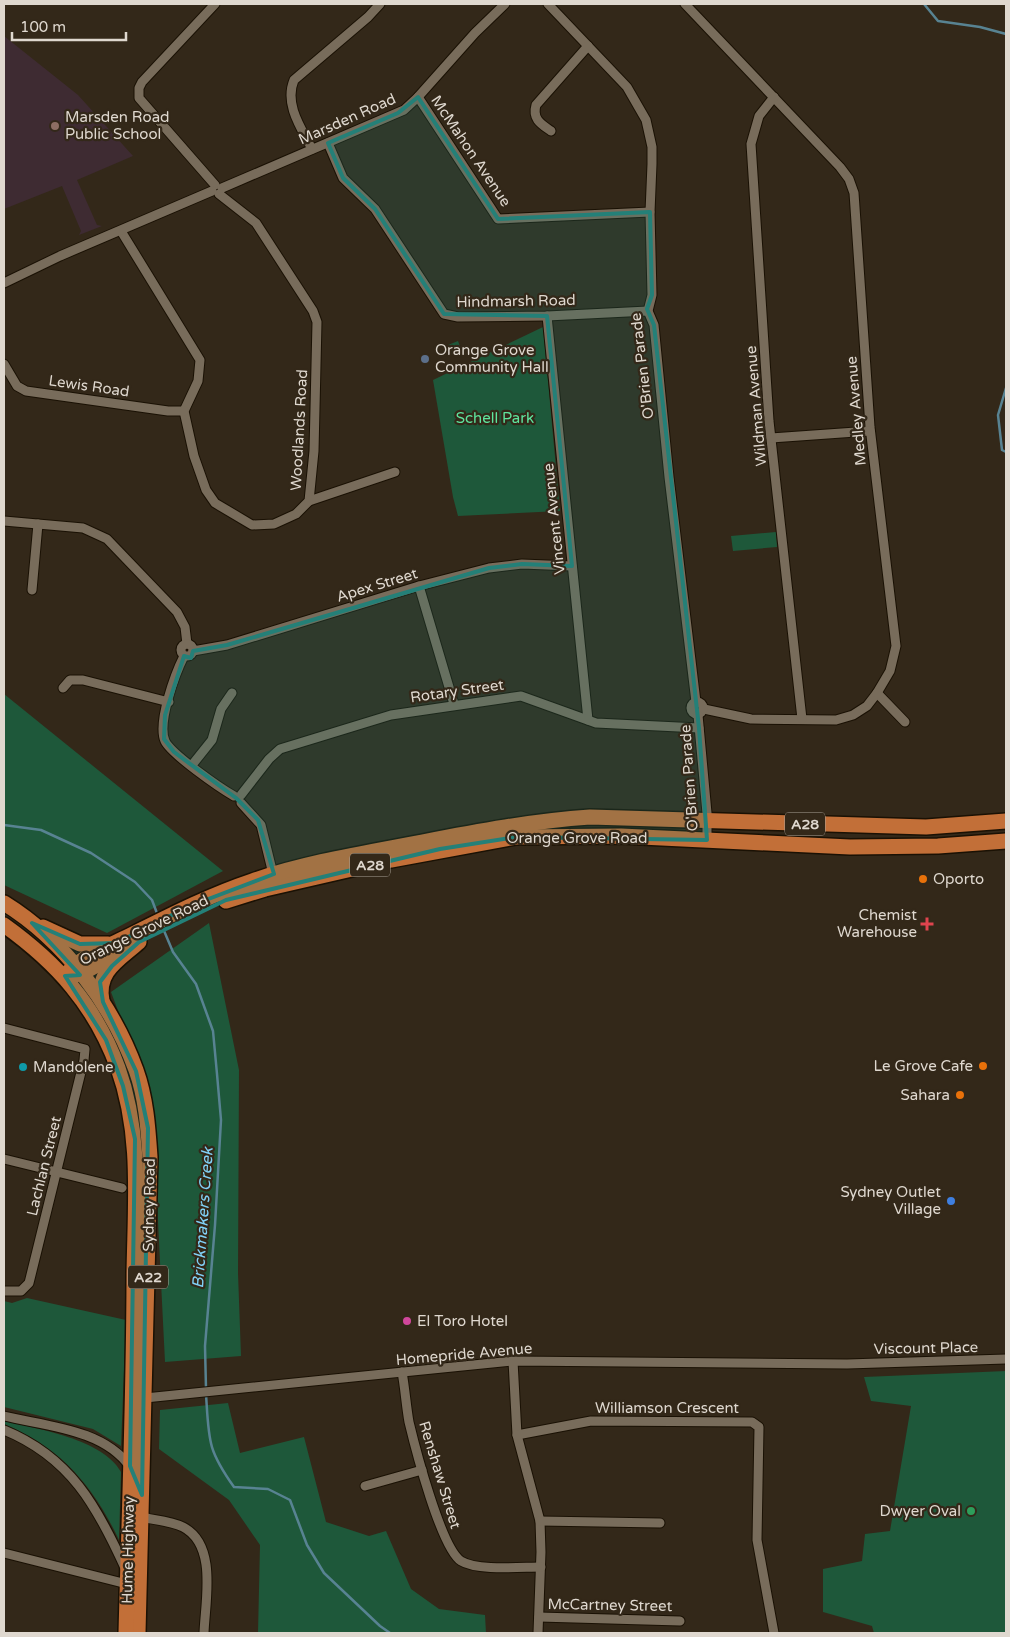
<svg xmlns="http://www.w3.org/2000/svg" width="1010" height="1637" viewBox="0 0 1010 1637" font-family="'Varela Round',sans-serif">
	<rect width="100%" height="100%" fill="#332819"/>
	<polygon fill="#3e2b32" points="4,36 78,95 133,156 77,180 97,225 102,226 79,235 81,231 62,186 4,209"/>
	<g fill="#1e583a">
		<polygon points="543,327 560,511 458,516 453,497 433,380"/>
		<polygon points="458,341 462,352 460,356 450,354 448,345"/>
		<polygon points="776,532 777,547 733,551 731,536"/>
		<polygon points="4,694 223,871 107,933 4,885"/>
		<polygon points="209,923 239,1070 238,1273 241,1356 165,1362 152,1101 111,992"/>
		<polygon points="27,1298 126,1320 121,1446 93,1429 4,1407 4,1301 12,1303"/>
		<polygon points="1006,1371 1006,1633 874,1633 872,1626 823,1612 823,1569 862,1561 865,1534 890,1531 911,1406 871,1401 864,1377"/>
		<polygon points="228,1403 240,1453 304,1437 326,1522 369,1536 386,1531 411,1589 439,1609 485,1615 486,1633 258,1633 260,1545 229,1500 159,1449 160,1410"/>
		<path d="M4 1421C38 1429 103 1439 121 1472L119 1540C93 1485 60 1447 4 1424Z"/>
	</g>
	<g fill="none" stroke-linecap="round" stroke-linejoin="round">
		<g stroke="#588392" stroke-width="2.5">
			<polyline points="924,4 938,21 980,27 1006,34"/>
			<polyline points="1006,388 998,415 1002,450 1006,452"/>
			<polyline points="4,825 41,830 91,853 135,882 152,900 158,916"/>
			<polyline points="162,926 173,952 196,984 213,1031 217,1074 221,1120 215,1225 205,1346 206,1389"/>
			<path d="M206 1394C209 1440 207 1449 234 1487L268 1489 290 1500 307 1545 324 1573 380 1626 390 1633"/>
		</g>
		<g stroke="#1a1104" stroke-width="11">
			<g id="minor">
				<polyline points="548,4 627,87 646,120 652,147 652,164 650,212 652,295 648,311 654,325 669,477 696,702"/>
				<polyline points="685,4 840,167 849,179 854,193 870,427 896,646 890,671 877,693 867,706 853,715 836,720 751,719 704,709"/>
				<polyline points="418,97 498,219 650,212"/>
				<polyline points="774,97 759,116 751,144 769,421 802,719"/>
				<path d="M551 131C541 124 532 119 536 105L588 46"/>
				<polyline points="328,143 343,178 375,209 444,314 458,317 547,316 648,311"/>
				<path d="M312 149C301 128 284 104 294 80L368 17 380 4"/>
				<polyline points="215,185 139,98 139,88 142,82 215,4"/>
				<polyline points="222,188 404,110 418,97 475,33 505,4"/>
				<polyline points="121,231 200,360 198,381 184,411 194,456 206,490 215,503 252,525 274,524 296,514 309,501 314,451 317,322 313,311 256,223 219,194"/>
				<polyline points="4,283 60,256 212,191"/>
				<polyline points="547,316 588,720"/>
				<polyline points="4,364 17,386 26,391 168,411 184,411"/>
				<polyline points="771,438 870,431"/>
				<polyline points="309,501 395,472"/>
				<polyline points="4,521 83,528 107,539 177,612 185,627 187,644"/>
				<polyline points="419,586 454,704"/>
				<polyline points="32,590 38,524"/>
				<circle cx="187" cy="650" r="6"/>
				<polyline points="193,651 227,645 419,586 489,568 522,564 572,566"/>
				<path d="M184 656C175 674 157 723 165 741 171 754 220 788 234 796"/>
				<polyline points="63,688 70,680 83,680 169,702"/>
				<polyline points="877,693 905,722"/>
				<circle cx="697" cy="708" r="6"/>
				<polyline points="698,715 707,813 707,840"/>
				<polyline points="192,765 212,740 221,709 232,693"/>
				<polyline points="241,795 269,759 280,749 391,715 521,696 596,723 699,728"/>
				<polyline points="241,803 261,825 273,874"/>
				<polyline points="4,1028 85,1049 84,1060 29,1283 21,1291 4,1291"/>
				<polyline points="4,1159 122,1188"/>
				<polyline points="513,1361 517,1435 540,1521 541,1552 538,1633"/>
				<path d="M402 1372C405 1388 406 1405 409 1422 415 1447 441 1548 461 1561 477 1571 521 1567 541 1567"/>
				<polyline points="145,1398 513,1361 847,1364 1006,1359"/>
				<path d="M4 1416C45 1426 104 1429 130 1467"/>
				<path d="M4 1430C70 1457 97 1506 125 1568"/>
				<polyline points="517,1435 591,1421 752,1422 759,1427 757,1540 774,1633"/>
				<polyline points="365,1486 422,1470"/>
				<path d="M141 1517C154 1520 171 1521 183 1527 218 1545 205 1602 204 1633"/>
				<polyline points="540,1521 660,1523"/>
				<polyline points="4,1553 127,1584"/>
				<polyline points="539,1617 680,1621"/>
			</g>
		</g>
		<g stroke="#1a1104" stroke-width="18">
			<g id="trunk">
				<polyline points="226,901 265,889 391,860 516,837 621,836 850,847 938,846 1006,841"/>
				<path d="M4 903C64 940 112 1004 136 1070 146 1098 148 1127 150 1157L138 1633"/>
				<path d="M4 925C57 963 95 1005 118 1068 142 1135 135 1203 134 1274 134 1393 129 1513 126 1633"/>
				<polyline points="43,927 80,944 108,944"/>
				<path d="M65 976C80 956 109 946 131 935 171 915 210 895 252 881 307 862 365 853 422 842 478 831 533 821 590 817L926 827 1006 821"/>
				<polyline points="65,976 81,974 120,952"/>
				<path d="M102 1001C96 971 119 960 139 942"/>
			</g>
		</g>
		<use href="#minor" stroke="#786c5b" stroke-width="9"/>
		<use href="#trunk" stroke="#c26f38" stroke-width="15"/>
	</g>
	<path fill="#248078" fill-opacity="0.2" stroke="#248078" stroke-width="4" stroke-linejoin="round" d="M418 97 498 219 650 212 652 295 647 309 654 325 699 728 707 840 516 837 440 849 226 900 139 942 112 966 100 982 103 1002 136 1071 148 1128 142 1495 130 1466 135 1139 123 1086 106 1040 65 976 80 975 32 923 80 944 116 943 190 906 274 874 258 820 236 798 174 752 164 739 165 715 184 656 191 658 193 651 227 645 489 568 522 564 572 566 547 316 444 314 375 209 343 178 328 143 398 113Z"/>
	<circle fill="#8d6e63" stroke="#332819" stroke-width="2" cx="55" cy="126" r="5"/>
	<circle fill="#5c6f8a" stroke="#332819" stroke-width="2" cx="425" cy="359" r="5"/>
	<g fill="#e8710a" stroke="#332819" stroke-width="2">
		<circle cx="923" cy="879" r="5"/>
		<circle cx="983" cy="1066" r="5"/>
		<circle cx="960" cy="1095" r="5"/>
	</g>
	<path fill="#e0444e" stroke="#332819" stroke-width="2" d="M924.5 916.5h5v5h5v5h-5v5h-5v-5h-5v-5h5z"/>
	<circle fill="#0f9aa8" stroke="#332819" stroke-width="2" cx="23" cy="1067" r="5"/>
	<circle fill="#3f7fe0" stroke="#332819" stroke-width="2" cx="951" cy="1201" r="5"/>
	<circle fill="#d1479c" stroke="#332819" stroke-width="2" cx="407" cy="1321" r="5"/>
	<circle fill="#2e9e5b" stroke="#332819" stroke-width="2" cx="971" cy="1511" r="5"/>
	<g text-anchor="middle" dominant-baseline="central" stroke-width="4.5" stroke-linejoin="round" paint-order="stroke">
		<g fill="#332819" stroke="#aba398" stroke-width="1">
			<rect x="785" y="812.5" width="40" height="23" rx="4"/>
			<rect x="350" y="853.5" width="40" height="23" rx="4"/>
			<rect x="128" y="1265.5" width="40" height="23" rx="4"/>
		</g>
		<g font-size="14" font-weight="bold" fill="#dfd8cf">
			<text x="805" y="824">A28</text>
			<text x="370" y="865">A28</text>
			<text x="148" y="1277">A22</text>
		</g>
		<g font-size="15" fill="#dfd8cf" stroke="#332819" text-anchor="start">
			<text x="65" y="117">Marsden Road<tspan x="65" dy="17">Public School</tspan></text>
			<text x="435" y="350">Orange Grove<tspan x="435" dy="17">Community Hall</tspan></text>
			<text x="933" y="879">Oporto</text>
			<text x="917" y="915" text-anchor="end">Chemist<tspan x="917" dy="17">Warehouse</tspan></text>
			<text x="973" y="1066" text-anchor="end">Le Grove Cafe</text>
			<text x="33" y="1067">Mandolene</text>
			<text x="950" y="1095" text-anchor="end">Sahara</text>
			<text x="941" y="1192" text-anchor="end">Sydney Outlet<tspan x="941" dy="17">Village</tspan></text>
			<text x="417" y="1321">El Toro Hotel</text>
			<text x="961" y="1511" text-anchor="end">Dwyer Oval</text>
		</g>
		<g font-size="15" fill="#dfd8cf" stroke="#332819">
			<text transform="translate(347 119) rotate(-24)">Marsden Road</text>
			<text transform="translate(471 151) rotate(56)">McMahon Avenue</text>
			<text transform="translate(516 301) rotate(-1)">Hindmarsh Road</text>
			<text transform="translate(642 366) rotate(-97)">O'Brien Parade</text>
			<text transform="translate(89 386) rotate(8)">Lewis Road</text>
			<text transform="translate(756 406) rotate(-95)">Wildman Avenue</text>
			<text transform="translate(856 411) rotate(-95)">Medley Avenue</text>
			<text transform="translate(299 430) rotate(-87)">Woodlands Road</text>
			<text transform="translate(554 519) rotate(-96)">Vincent Avenue</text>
			<text transform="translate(377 585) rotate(-17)">Apex Street</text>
			<text transform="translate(457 691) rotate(-8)">Rotary Street</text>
			<text transform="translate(689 778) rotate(-94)">O'Brien Parade</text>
			<text x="577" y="838">Orange Grove Road</text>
			<text transform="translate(144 930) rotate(-26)">Orange Grove Road</text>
			<text transform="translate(44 1166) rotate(-76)">Lachlan Street</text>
			<text transform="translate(149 1205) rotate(-89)">Sydney Road</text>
			<text transform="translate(926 1348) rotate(-1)">Viscount Place</text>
			<text transform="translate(464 1354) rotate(-5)">Homepride Avenue</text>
			<text x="667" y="1408">Williamson Crescent</text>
			<text transform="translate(440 1475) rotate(73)">Renshaw Street</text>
			<text transform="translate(128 1550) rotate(-89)">Hume Highway</text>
			<text transform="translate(610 1605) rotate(1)">McCartney Street</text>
		</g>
		<g font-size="15" fill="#5fe59e" stroke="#332819">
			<text x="495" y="418">Schell Park</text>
		</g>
		<g font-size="16" font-style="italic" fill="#81d1f6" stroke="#332819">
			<text transform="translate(203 1218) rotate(-86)">Brickmakers Creek</text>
		</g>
	</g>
	<rect width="1010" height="1637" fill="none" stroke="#dfd8cf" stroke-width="10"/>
	<path d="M12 32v8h114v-8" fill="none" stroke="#dfd8cf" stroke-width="2.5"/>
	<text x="20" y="32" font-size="15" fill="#dfd8cf" stroke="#332819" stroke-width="4" paint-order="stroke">100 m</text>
</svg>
